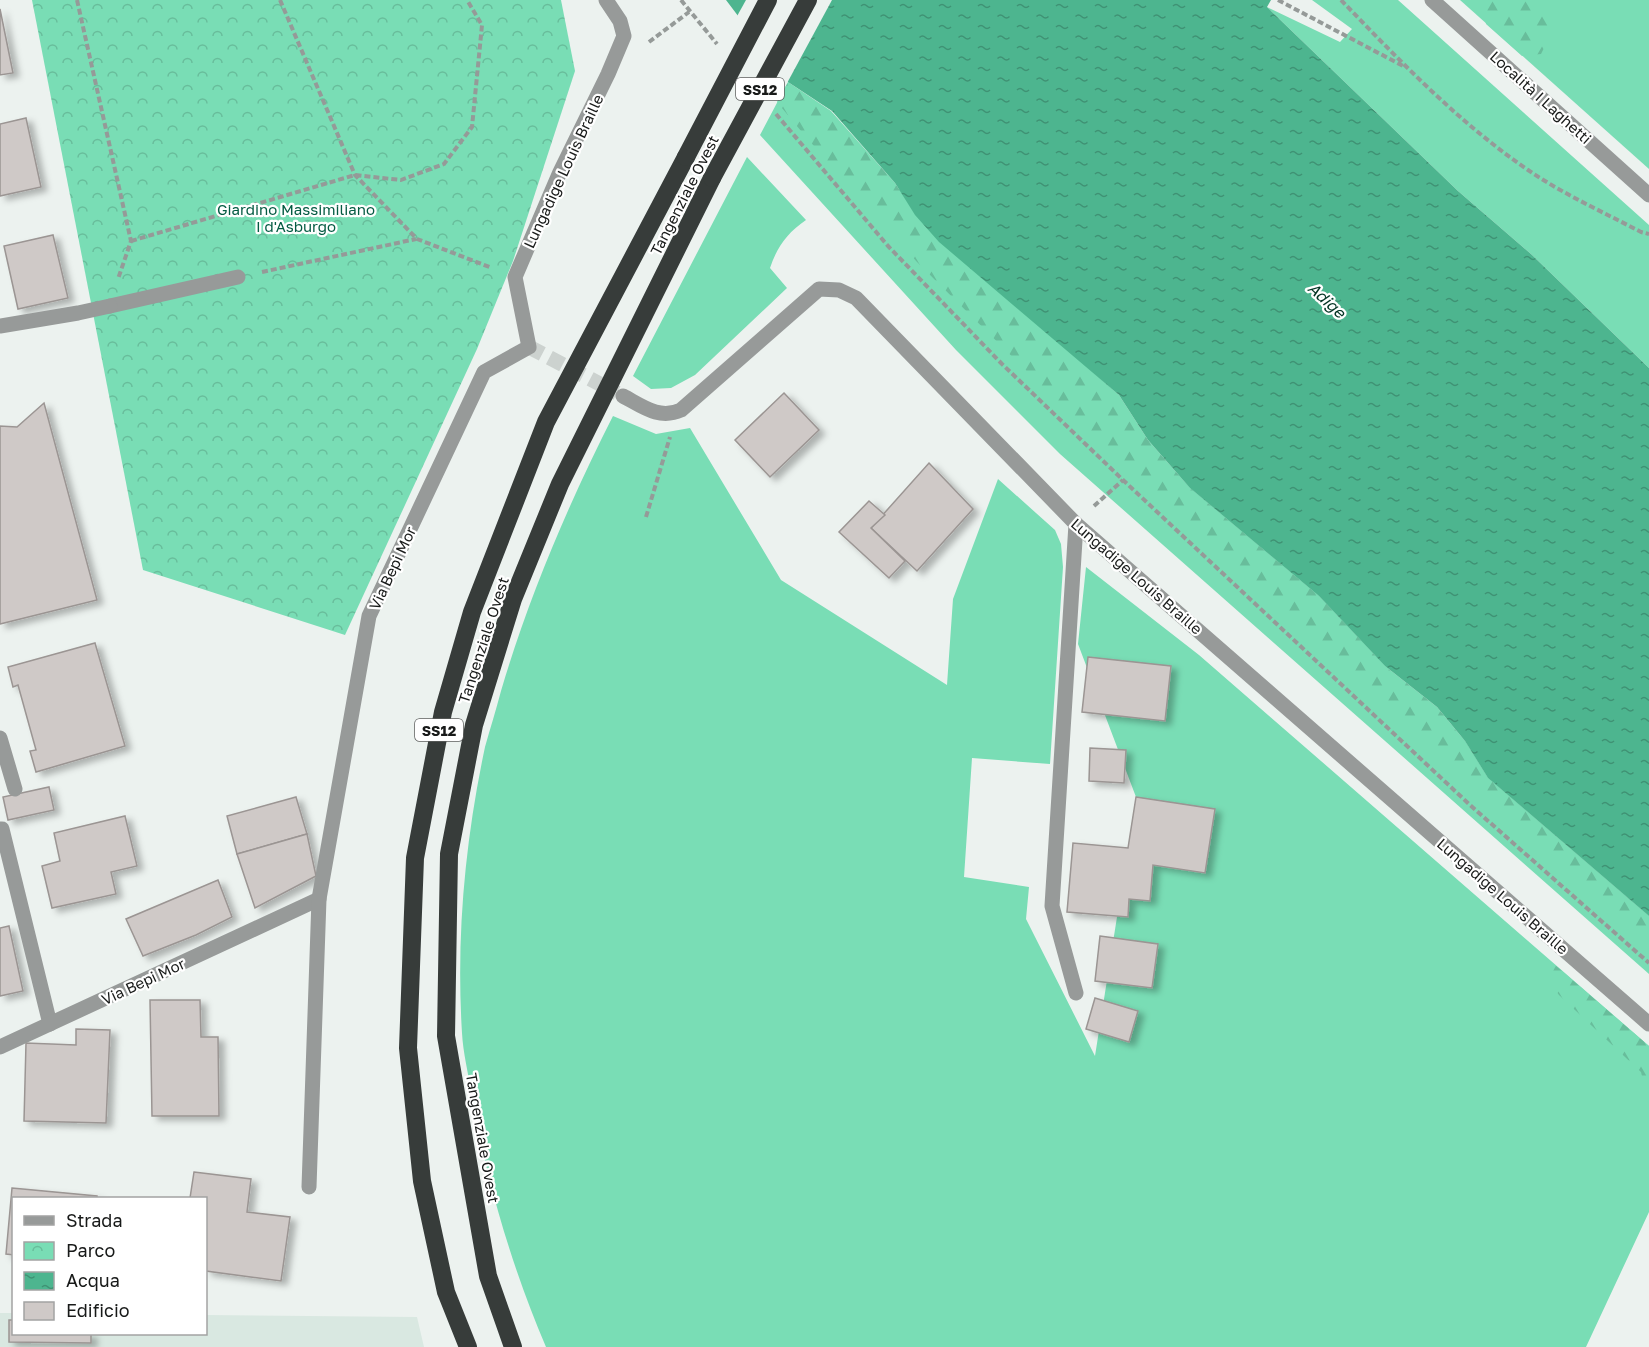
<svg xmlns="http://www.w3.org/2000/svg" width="1649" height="1347" viewBox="0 0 1649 1347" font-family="'Golos Text',sans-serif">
	<defs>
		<pattern id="forest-firs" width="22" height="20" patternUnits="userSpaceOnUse" patternTransform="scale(1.5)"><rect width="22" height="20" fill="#79ddb5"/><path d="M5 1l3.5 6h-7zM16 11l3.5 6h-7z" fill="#68bd9b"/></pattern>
		<pattern id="park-crowns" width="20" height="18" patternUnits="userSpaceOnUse" patternTransform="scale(1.5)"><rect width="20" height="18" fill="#79ddb5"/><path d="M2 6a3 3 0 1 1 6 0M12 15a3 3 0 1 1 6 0" fill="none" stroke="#68bd9b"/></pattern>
		<pattern id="water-ripples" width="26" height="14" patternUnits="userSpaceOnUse" patternTransform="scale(1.5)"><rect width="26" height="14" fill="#4db58f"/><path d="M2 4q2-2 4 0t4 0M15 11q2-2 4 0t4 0" fill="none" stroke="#3f9274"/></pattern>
		<filter id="shadow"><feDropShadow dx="6" dy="4" stdDeviation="3" flood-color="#0004"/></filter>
	</defs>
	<rect width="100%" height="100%" fill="#ecf2ef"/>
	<polygon fill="#d9e8e1" points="0,1313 13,1313 14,1334 206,1334 206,1315 417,1317 424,1347 0,1347"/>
	<g fill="#79ddb5">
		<polygon points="1312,0 1398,0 1649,225 1649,368 1531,254 1458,191 1267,7 1340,42 1352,29"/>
		<polygon points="1460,0 1649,0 1649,169"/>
		<polygon points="788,82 1053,338 1190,488 1319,596 1385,666 1465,741 1488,778 1649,916 1649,974 1060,454 956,350 760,135"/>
		<path d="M747 157 806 220C787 233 777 247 770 268L787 288 695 375 671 388 651 389 633 376Z"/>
		<path d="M613 416 656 434 690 428 781 580 947 685 953 599 998 479 1055 530 1061 544 1063 567 1050 764 972 758 964 877 1029 887 1026 919 1095 1056 1136 797 1078 644 1086 567 1199 655 1649 1046V1212L1586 1347H546C511 1265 486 1179 471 1091 468 1072 463 1052 462 1033 456 937 465 841 485 747 490 729 496 710 501 691 529 596 568 505 613 416Z"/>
	</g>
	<g fill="url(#forest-firs)">
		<path d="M1487 0H1546C1561 15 1549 39 1541 54L1522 56 1486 24 1484 14Z"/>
		<polygon points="788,82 831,111 895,183 915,215 1119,395 1148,440 1190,488 1319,596 1385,666 1437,707 1465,741 1488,778 1649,916 1649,946 1453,773 1114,458 917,262 806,137 777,102"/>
		<polygon points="1555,965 1649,1046 1649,1105 1641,1072 1559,995 1549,982"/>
	</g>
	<polygon fill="url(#park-crowns)" points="32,0 561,0 575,71 513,261 477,349 345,635 143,570"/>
	<polygon fill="url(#water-ripples)" points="726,0 1271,0 1267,7 1458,191 1531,254 1649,368 1649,916 1488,778 1465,741 1437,707 1385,666 1319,596 1190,488 1148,440 1119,395 939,242 915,215 895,183 832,111 788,82"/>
	<polygon fill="#ecf2ef" points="746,0 832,0 786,85 736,18"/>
	<g fill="#cfc9c7" stroke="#9b9593" stroke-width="1.5" filter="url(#shadow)">
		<polygon points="0,9 13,73 0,75"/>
		<polygon points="26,118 41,187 0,196 0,124"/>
		<polygon points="53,235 68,298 18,309 4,246"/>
		<polygon points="784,393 819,430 770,477 735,440"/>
		<polygon points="44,403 97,600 0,624 0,426 17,427"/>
		<polygon points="929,463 973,509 917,571 871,528"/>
		<polygon points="869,501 885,515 871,528 905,561 889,578 839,532"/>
		<polygon points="95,643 125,746 36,772 30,751 36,750 18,685 13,687 8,667"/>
		<polygon points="1088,657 1171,666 1165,721 1082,712"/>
		<polygon points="1090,748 1126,750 1124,783 1089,781"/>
		<polygon points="49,787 54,810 8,820 3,797"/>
		<polygon points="296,797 307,834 237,854 227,816"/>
		<polygon points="1136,797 1215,809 1205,873 1153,865 1150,901 1129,899 1128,917 1067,912 1073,843 1128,848"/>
		<polygon points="125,816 137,866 111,872 116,894 52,908 42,866 60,861 54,833"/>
		<polygon points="307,834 316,876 255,908 237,854"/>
		<polygon points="218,880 232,917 196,935 143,956 126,919"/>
		<polygon points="9,926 23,991 0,996 0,928"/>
		<polygon points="1100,936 1158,944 1152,988 1095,981"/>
		<polygon points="1095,998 1138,1011 1129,1042 1086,1029"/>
		<polygon points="150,1000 200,1000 201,1037 218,1037 219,1116 152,1116"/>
		<polygon points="76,1029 110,1030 106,1123 24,1121 26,1043 76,1045"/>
		<polygon points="194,1172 251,1179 247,1212 290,1217 281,1281 206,1271 206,1198 190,1198"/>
		<polygon points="12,1188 97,1196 97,1198 14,1198 14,1255 6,1254"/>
		<polygon points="9,1320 14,1320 14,1334 91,1334 91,1343 9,1342"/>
	</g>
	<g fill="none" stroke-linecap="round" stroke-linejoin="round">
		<polyline stroke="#ccd2cf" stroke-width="15" stroke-dasharray="15 8" stroke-linecap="butt" points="529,347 617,393"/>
		<g stroke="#959a98" stroke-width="4" stroke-dasharray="6 3" stroke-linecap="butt">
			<polyline points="77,0 131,241 118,279"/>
			<polyline points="280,0 355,175 417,239 492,268"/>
			<polyline points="681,0 717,44"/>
			<polyline points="1278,0 1405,67"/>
			<path d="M1341 0C1399 60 1458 122 1528 170 1563 194 1603 212 1641 232L1649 234"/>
			<polyline points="649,42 689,12"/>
			<polyline points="776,114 888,246 1002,364 1123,480 1470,805 1649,963"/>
			<polyline points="131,241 355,175 401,180 444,164 472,127 482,25 467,0"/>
			<polyline points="262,272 416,239"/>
			<polyline points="1094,506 1123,480"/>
			<polyline points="646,517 670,437"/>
		</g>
		<g stroke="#979a99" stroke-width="15">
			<polyline points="110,306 238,277"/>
			<polyline points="0,829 2,829 50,1024"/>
		</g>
		<g stroke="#979a99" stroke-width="15">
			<polyline points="1432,0 1649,195"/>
			<polyline points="0,326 78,313 110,306"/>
			<path d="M623 396C642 406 659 420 681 410L819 289 839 290 856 298 1076 524 1649 1024"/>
			<polyline points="0,738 15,789"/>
			<polyline points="1076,993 1052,906 1076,524"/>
			<polyline points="0,1047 319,899"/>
			<polyline points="309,1187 319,899 369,616 484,372 529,347 515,277 560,172 608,74 624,36 620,21 606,0"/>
		</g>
		<g stroke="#373c3a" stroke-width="18">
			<polyline points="468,1347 446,1292 422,1181 408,1048 415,858 443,712 472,612 546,422 686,157"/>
			<polyline points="513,1347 488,1276 446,1036 449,854 474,725 513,599 560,484 712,178"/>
		</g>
		<g stroke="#373c3a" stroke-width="18">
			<polyline points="686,157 768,0"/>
			<polyline points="712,178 808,0"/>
		</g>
	</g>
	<g text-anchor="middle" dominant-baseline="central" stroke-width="4.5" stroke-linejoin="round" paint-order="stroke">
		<g fill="#fff" stroke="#5d5f5e" stroke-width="1.5">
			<rect x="736" y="78" width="48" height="22" rx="4.5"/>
			<rect x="415" y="719" width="48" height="22" rx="4.5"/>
		</g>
		<g font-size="14" font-weight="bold" fill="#181a19">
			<text x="760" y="89">SS12</text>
			<text x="439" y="730">SS12</text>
		</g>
		<g font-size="15" fill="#181a19" stroke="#fff">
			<text transform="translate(1541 97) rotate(42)">Località I Laghetti</text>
			<text transform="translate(563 171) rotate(-65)">Lungadige Louis Braille</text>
			<text transform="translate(684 195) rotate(-63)">Tangenziale Ovest</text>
			<text transform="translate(392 568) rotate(-65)">Via Bepi Mor</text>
			<text transform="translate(1137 576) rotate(41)">Lungadige Louis Braille</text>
			<text transform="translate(483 640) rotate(-72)">Tangenziale Ovest</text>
			<text transform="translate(1503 896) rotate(41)">Lungadige Louis Braille</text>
			<text transform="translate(143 981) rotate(-25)">Via Bepi Mor</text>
			<text transform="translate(483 1138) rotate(80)">Tangenziale Ovest</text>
		</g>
		<g font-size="15" fill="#035b42" stroke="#fff">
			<text x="296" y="209">Giardino Massimiliano<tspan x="296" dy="17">I d'Asburgo</tspan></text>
		</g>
		<g font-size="16" font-style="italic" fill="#033424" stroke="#fff">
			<text transform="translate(1327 300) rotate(42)">Adige</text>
		</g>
	</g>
	<rect x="12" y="1197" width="195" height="138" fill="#ffffff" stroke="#a3a3a3" stroke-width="1.5"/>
	<rect x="24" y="1216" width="30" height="9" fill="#979a99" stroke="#a3a3a3" stroke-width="1.5"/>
	<text x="66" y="1227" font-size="18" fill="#181a19">Strada</text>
	<rect x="24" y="1242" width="30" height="18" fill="url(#park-crowns)" stroke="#a3a3a3" stroke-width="1.5"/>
	<text x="66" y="1257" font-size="18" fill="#181a19">Parco</text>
	<rect x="24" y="1272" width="30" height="18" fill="url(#water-ripples)" stroke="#a3a3a3" stroke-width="1.5"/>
	<text x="66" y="1287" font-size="18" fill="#181a19">Acqua</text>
	<rect x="24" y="1302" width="30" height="18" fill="#cfc9c7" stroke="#a3a3a3" stroke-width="1.5"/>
	<text x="66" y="1317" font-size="18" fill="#181a19">Edificio</text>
</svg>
